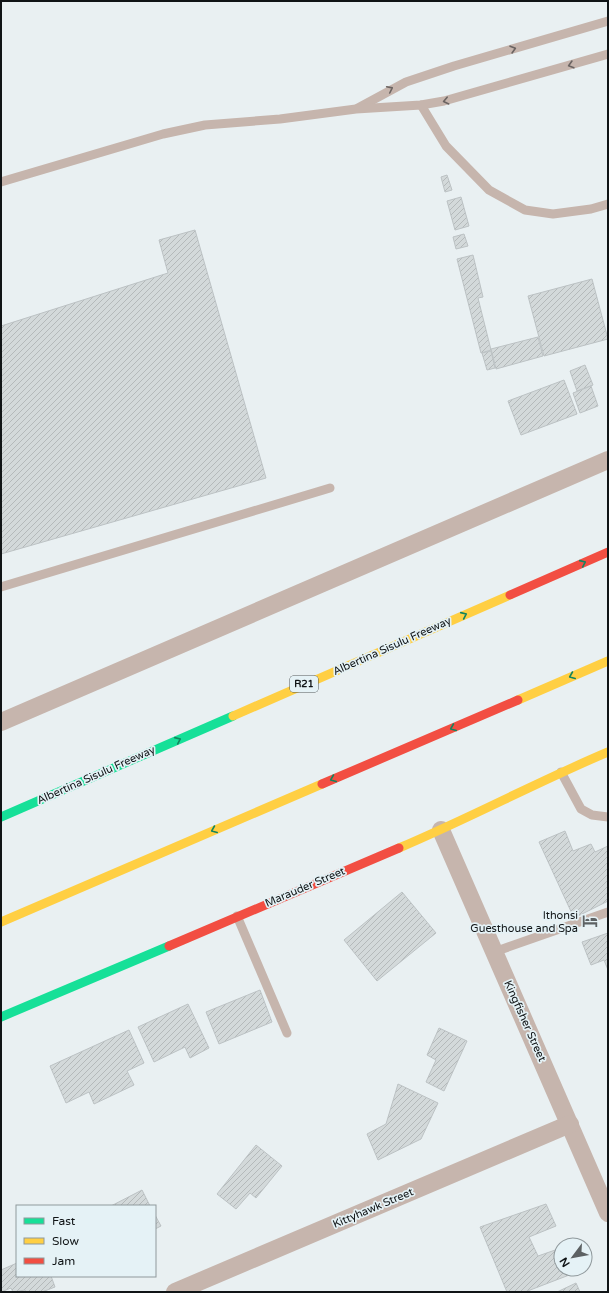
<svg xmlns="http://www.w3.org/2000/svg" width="609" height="1293" viewBox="0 0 609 1293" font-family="'Varela Round',sans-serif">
	<defs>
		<pattern id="building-hatch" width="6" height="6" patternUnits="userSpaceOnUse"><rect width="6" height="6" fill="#d3d9da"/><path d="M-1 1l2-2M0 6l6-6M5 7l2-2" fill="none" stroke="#b4b9ba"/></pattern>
	</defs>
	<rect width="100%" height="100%" fill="#e9f0f2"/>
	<g fill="url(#building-hatch)" stroke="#bcc2c4">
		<polygon points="447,175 452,190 445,192 441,177"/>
		<polygon points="461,197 469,226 455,230 447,201"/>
		<polygon points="195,230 266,478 1,554 1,326 168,273 159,240"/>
		<polygon points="464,234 468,246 456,249 453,237"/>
		<polygon points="473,255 483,297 478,298 491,350 481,353 457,259"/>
		<polygon points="592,279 608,339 544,356 528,296"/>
		<polygon points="538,337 543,356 496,369 491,349"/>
		<polygon points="491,351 495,368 487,370 482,353"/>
		<polygon points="585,365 593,385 577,391 570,371"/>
		<polygon points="564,380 577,414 521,435 508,401"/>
		<polygon points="591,386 598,406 580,413 573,393"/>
		<polygon points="565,831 573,851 591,844 595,852 608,846 608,901 574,918 539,842"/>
		<polygon points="402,892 436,933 377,981 344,940"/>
		<polygon points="608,933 608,970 604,960 591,965 582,942"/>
		<polygon points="260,990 272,1022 219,1044 206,1012"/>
		<polygon points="188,1004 209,1048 190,1058 185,1047 154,1062 138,1027"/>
		<polygon points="439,1028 467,1041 444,1091 426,1082 436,1060 427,1055"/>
		<polygon points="129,1030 144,1063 127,1071 134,1085 94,1104 89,1092 66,1103 50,1066"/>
		<polygon points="398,1084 438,1103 421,1139 378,1160 367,1134 386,1124"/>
		<polygon points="256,1145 282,1166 256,1198 250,1193 236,1209 217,1194"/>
		<polygon points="142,1190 150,1206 111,1206"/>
		<polygon points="546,1204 556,1226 529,1237 538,1256 561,1248 561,1269 577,1269 577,1272 525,1292 507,1292 480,1227"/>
		<polygon points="155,1215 161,1226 155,1229"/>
		<polygon points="17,1263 17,1276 51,1276 55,1287 42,1292 26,1292 25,1290 13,1292 11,1288 1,1292 1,1270"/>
		<polygon points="576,1283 580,1292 557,1292"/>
	</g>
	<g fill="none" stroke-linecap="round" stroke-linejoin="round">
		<g stroke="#c6b5ad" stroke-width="9">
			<polyline points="421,105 446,146 489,190 525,210 553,214 591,209 608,204"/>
			<polyline points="358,108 406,82 454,66 608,21"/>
			<polyline points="1,182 163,134 205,125 280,119 356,109 421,105 444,101 608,54"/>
			<polyline points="1,587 330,488"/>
			<polyline points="561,772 581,809 592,815 608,817"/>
			<polyline points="237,916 287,1033"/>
			<polyline points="494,952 608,912"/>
		</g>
		<g stroke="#c6b5ad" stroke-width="18">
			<polyline points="1,722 608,460"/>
			<polyline points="441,830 608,1213"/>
			<polyline points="175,1292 570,1124"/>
		</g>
		<g stroke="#16e098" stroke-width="9">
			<polyline points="1,817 233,716"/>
			<polyline points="1,1017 169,946"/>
		</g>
		<g stroke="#ffcf43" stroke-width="9">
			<polyline points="518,700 608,661"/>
			<polyline points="233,716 510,595"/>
			<path d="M399 848C470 818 537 782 608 752"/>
			<polyline points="1,922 322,784"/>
		</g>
		<g stroke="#f24e42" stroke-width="9">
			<polyline points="510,595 608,552"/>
			<polyline points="322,784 518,700"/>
			<polyline points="169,946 399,848"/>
		</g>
	</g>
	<defs><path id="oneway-chevron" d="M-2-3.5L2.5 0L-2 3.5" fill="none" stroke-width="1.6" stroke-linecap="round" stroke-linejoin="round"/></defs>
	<g stroke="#6b6462">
		<use href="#oneway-chevron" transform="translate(513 49) rotate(-16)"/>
		<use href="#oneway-chevron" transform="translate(571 65) rotate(164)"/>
		<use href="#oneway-chevron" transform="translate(390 89) rotate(-26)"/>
		<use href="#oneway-chevron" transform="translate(446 101) rotate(167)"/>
	</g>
	<g stroke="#13845e">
		<use href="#oneway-chevron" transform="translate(583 563) rotate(-24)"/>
		<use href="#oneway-chevron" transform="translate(464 615) rotate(-24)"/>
		<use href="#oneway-chevron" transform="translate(572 676) rotate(157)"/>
		<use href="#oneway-chevron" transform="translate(453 728) rotate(157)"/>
		<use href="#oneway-chevron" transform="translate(178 740) rotate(-24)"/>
		<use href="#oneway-chevron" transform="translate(333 779) rotate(157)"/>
		<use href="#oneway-chevron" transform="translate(214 830) rotate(157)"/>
	</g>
	<defs>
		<g id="hotel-bare" transform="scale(1.2)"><path d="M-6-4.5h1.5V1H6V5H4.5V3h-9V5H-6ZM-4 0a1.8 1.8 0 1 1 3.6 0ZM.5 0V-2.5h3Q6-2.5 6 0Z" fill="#5c6163" stroke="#e5f2f6" stroke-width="2.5" paint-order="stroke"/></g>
	</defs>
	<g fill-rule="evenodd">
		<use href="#hotel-bare" x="590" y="921"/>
	</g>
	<g text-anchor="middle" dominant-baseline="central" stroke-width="3.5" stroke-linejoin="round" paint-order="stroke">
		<rect fill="#e5f2f6" stroke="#505759" stroke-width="1" x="290" y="676" width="28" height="16" rx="3"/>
		<g font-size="10" font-weight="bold" fill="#101416">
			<text x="304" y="684">R21</text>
		</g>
		<g font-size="11" fill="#101416" stroke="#e5f2f6">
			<text transform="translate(392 646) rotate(-24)">Albertina Sisulu Freeway</text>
			<text transform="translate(96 775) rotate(-24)">Albertina Sisulu Freeway</text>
			<text transform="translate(305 887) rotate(-23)">Marauder Street</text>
			<text transform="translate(525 1021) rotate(66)">Kingfisher Street</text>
			<text transform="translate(373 1208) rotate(-23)">Kittyhawk Street</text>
		</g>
		<g font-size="11" fill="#101416" stroke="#e5f2f6" text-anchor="end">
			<text x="578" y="915">Ithonsi<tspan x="578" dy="13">Guesthouse and Spa</tspan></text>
		</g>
	</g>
	<rect width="609" height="1293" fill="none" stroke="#101416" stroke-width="4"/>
	<rect x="16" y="1205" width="140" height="72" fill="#e5f2f6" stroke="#90999c"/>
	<rect x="24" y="1218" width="20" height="6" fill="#16e098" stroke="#90999c"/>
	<text x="52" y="1225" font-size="12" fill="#101416">Fast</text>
	<rect x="24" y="1238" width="20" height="6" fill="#ffcf43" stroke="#90999c"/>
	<text x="52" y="1245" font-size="12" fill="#101416">Slow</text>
	<rect x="24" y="1258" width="20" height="6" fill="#f24e42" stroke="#90999c"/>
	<text x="52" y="1265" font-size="12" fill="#101416">Jam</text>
	<g transform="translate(573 1257) rotate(238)"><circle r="19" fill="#e5f2f6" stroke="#90999c"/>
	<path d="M0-3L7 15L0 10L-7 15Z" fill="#5c6163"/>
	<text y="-6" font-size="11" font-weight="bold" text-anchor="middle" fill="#101416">N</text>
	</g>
</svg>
